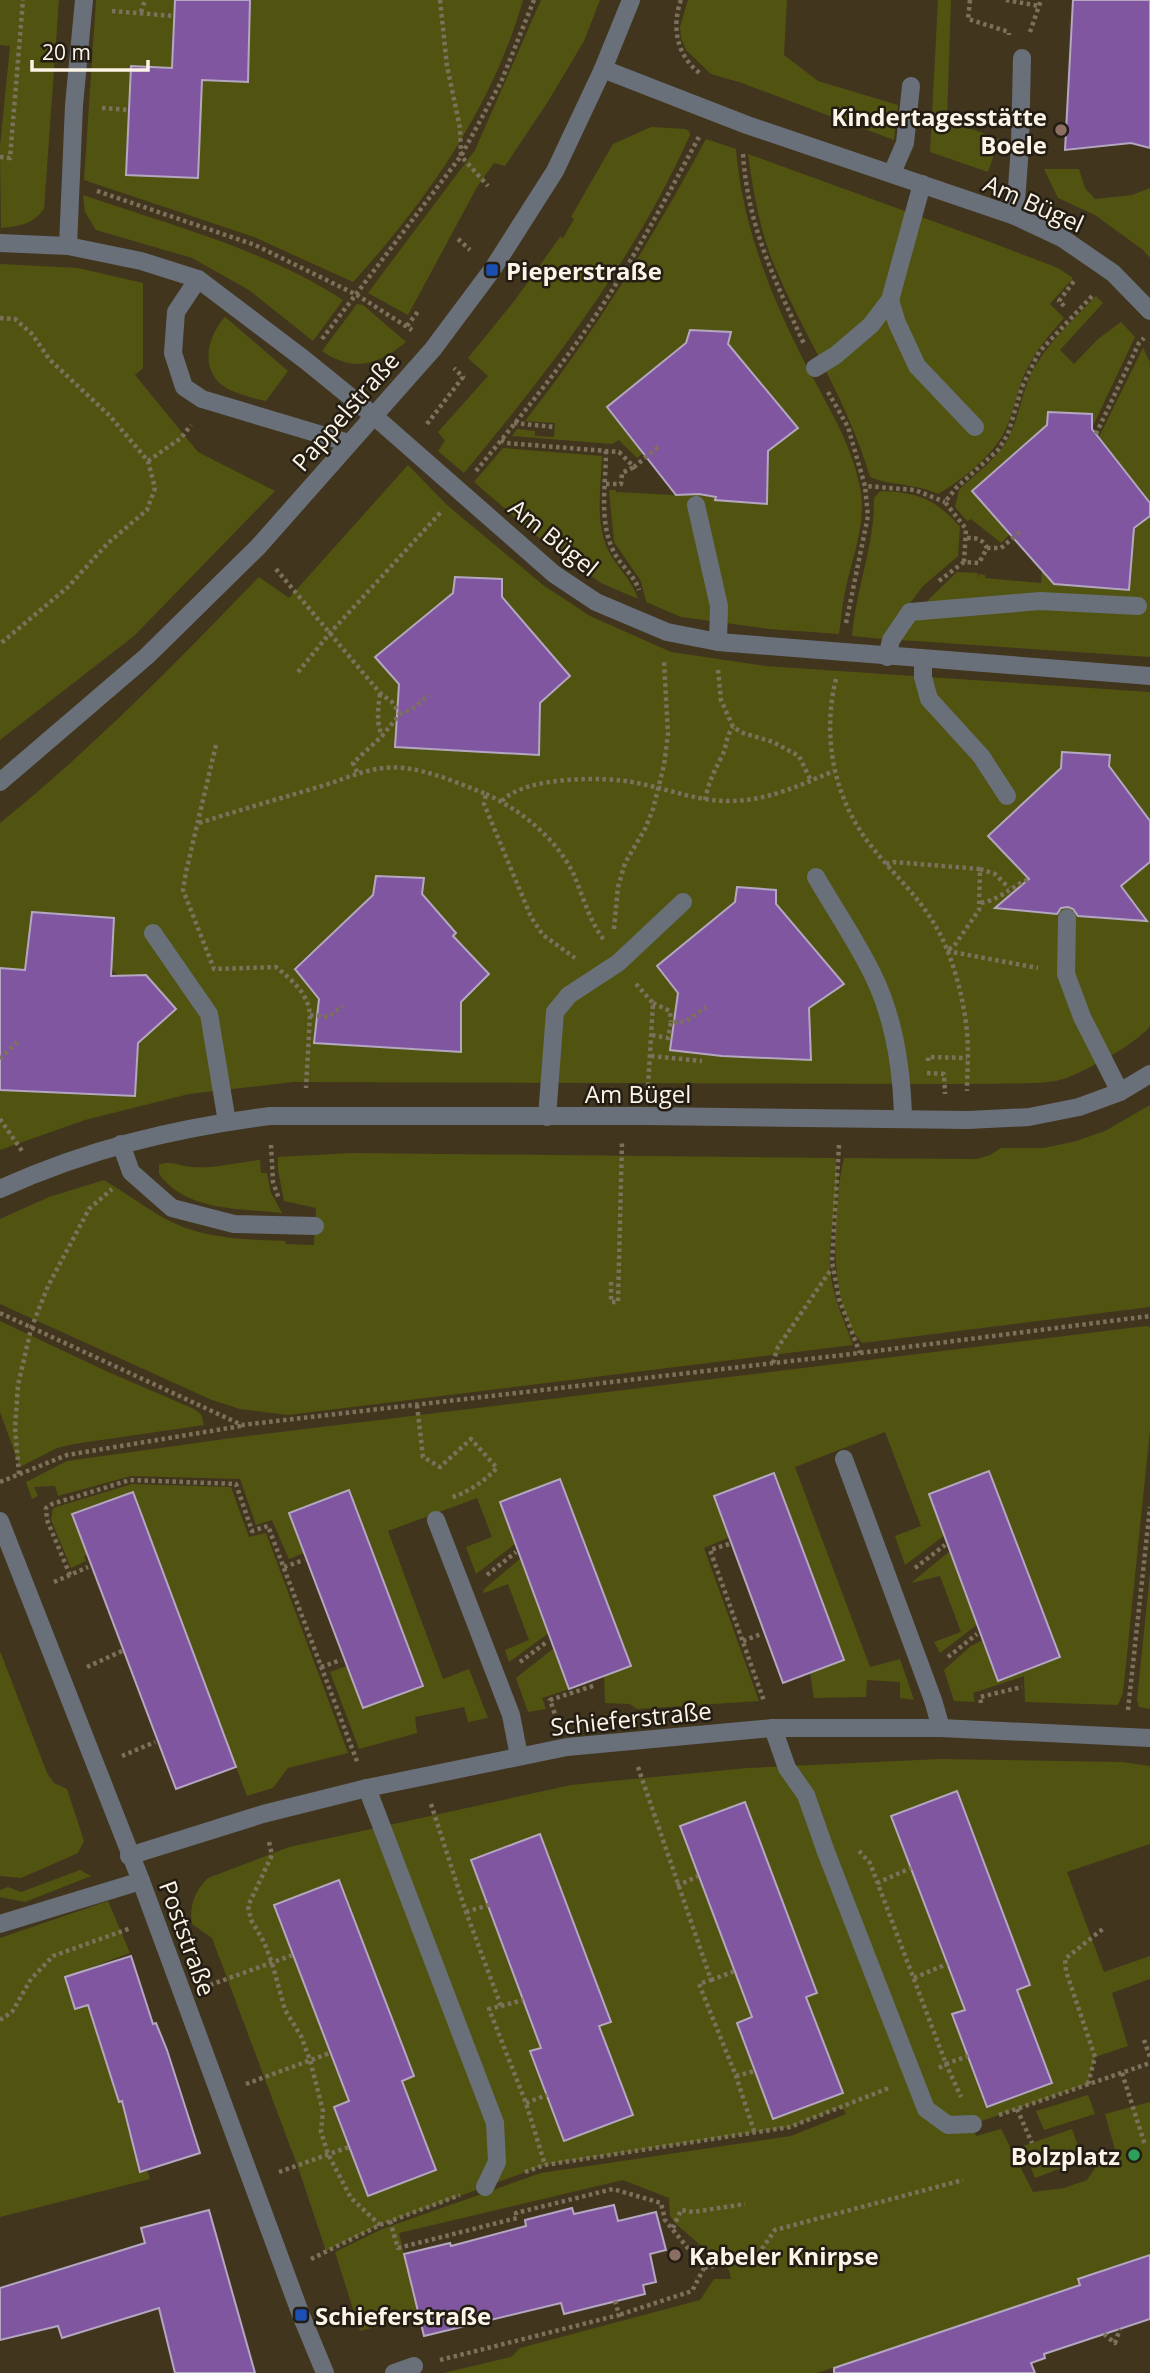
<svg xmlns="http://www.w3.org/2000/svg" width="1150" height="2373" viewBox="0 0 1150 2373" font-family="'Open Sans',sans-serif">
	<rect width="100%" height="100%" fill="#41351e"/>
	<g fill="#515411" fill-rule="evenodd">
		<path d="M0 0H59L44 209C32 225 20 226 1 228L0 147 10 46 0 45Z"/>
		<path d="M96 0H175L172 68 131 67 126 175 197 178 202 80 247 82 250 0H523C493 106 427 201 353 282L254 237 84 180Z"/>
		<polygon points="541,0 600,0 584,41 549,100 505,166 494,163 477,187 408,315 368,293 475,150"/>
		<polygon points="688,0 787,0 784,55 818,81 898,105 894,140 742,83 711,74 686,50 681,38 680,27"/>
		<polygon points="938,0 951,0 947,120 999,139 988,172 930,152"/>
		<path d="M651 127 685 129 689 131 690 135C634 260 551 368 464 473L438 451 445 441 438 432 488 376 468 358 515 300 560 237 563 238 574 219 571 217 613 144Z"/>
		<path d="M706 139 736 149C742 224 770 294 804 361 825 402 851 441 860 487 867 524 852 557 845 592 842 606 841 620 839 634L769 629 681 617 646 602 641 581 614 542 609 490H616V495L617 492 674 495 675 486 716 490V499L757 459 798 428 728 344 731 332 690 330 686 343 608 407 643 453 637 458 619 440 612 444 512 436 517 429 535 431V436L554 437 555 423 525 421C596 331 652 239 706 139Z"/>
		<path d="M748 154 990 242 1058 268 1073 278 1050 304 1064 318C1051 333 1038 347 1029 365 1017 386 1015 410 1005 431 992 456 962 480 938 494 915 483 891 486 870 477 848 400 802 333 772 260 759 226 753 190 748 154Z"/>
		<polygon points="1044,169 1079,169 1085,188 1095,199 1132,195 1150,188 1150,258 1143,250 1095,215 1058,198"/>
		<path d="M83 195C170 225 264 249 343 300L313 341 249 290 192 258 96 230 85 212Z"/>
		<polygon points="0,264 78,268 143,283 143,368 135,375 198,452 275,491 134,636 0,740"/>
		<path d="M1096 296 1103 303 1060 350 1074 364 1098 339 1121 322 1135 337 1092 428V414L1048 412 1047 425 973 491 1010 534 1001 543 971 519 967 521 955 507 959 490C976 473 999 458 1010 435 1021 411 1023 383 1039 360 1054 337 1076 317 1096 296Z"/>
		<path d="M357 304 363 305 406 342C378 365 354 373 322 351Z"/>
		<path d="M225 317 288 371 266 401C253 398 240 395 228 389 199 373 206 338 225 317Z"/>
		<polygon points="1143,348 1150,362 1150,503 1099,437"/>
		<path d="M503 448 602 456C601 485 595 520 607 548 615 566 632 579 638 599L601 583 545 543 474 482Z"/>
		<path d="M408 465 447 505 543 585 590 616 671 652 765 666 1150 692V831L1062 752 1060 779 988 836 1029 879 1013 893 1011 910 1050 914 1052 905 1093 908 1095 918 1133 920V902L1115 878 1129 879 1150 862V1026C1138 1043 1076 1078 1055 1081 1027 1085 996 1083 967 1084L294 1082 189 1094 85 1120 0 1150V1090L33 1092V1080L74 1082 73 1094 135 1096 136 1075H123L94 1044 176 1009 146 975 126 976 121 979 102 959 113 944 114 918 32 912 28 948 38 956 18 976 0 968V823C93 748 176 663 259 577L289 598ZM455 577 502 580V597L524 732 539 733V755L484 752 414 702 376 657 453 593ZM376 876 424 878 419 912 441 915 456 932 447 942 473 957 489 974 450 1013 460 1052 407 1049 359 1036 358 1046 314 1042 316 1024H328L329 1010 294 968 311 952 318 959C334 932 341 919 371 909ZM737 887 776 890V904L810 1037 811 1060 670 1050 673 1027 684 1028 692 1011 657 966 735 902Z"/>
		<path d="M880 491C917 492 936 499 960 527L958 556 923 586 883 639 852 636C856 589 875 544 874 498Z"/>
		<polygon points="1150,516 1150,657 900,640 930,598 957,572 978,573 977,579 979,574 985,575 985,578 1041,583 1042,569 1081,586 1129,590 1131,565 1122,564 1118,541"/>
		<path d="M1150 1105V1307L862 1343C826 1304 833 1206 844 1158L977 1159 990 1155 1001 1148H1044L1076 1141 1105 1131Z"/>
		<path d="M353 1153 835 1158C842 1194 828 1230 830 1267 831 1293 844 1320 853 1345L288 1415 240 1409 212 1400 0 1304V1219L49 1197 104 1180C130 1195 155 1216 183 1227 216 1239 252 1240 286 1241L285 1244 314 1245 316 1208 284 1201 278 1170V1157Z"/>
		<path d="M260 1160 261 1173H267L271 1193 282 1213C240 1208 187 1212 159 1174V1165C171 1160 179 1166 192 1167 213 1169 239 1162 260 1160Z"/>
		<polygon points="0,1321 106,1371 194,1409 201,1414 204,1425 74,1444 57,1448 20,1467 0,1412"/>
		<polygon points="1146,1326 1150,1327 1150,1430 1123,1693 1118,1705 1025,1702 1024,1676 973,1693 975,1702 954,1701 944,1670 971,1646 983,1640 998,1681 1060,1657 989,1471 930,1494 945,1535 905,1565 895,1536 921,1526 885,1432 795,1467 870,1667 900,1659 914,1700 900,1698 900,1682 867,1680 866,1697 814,1698 810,1673 844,1659 774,1473 730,1537 704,1548 759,1701 637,1709 630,1704 605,1703 604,1676 631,1665 560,1480 516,1543 476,1574 466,1547 492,1537 477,1498 388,1531 443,1679 469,1669 488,1718 468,1722 464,1707 415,1717 417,1733 359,1749 330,1672 347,1666 363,1708 422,1686 349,1491 289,1513 304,1553 289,1559 272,1520 256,1525 240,1479 131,1476 58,1496 55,1486 34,1487 38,1496 32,1499 26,1482 67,1461 232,1438"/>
		<polygon points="132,1484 231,1487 249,1537 266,1533 348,1753 288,1768 273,1788 247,1796 133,1492 73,1514 87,1555 84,1556 86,1561 71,1568 51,1520 53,1508"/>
		<polygon points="950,1551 978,1624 940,1653 934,1642 961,1632 940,1576 911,1583"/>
		<polygon points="521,1558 549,1633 509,1662 505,1650 529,1640 508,1584 484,1593 483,1590"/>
		<polygon points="1150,1573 1150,1709 1139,1707 1137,1700"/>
		<polygon points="554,1648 569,1689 542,1698 546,1709 528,1712 516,1678"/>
		<polygon points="0,1651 47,1773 54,1783 67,1789 84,1841 78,1853 21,1878 0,1876"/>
		<path d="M940 1759 1122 1762 1150 1766V1844L1067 1872 1104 1972 1150 1956V1979L1112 1993 1128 2046 1095 2057 1088 2084 973 2124 976 2136 1001 2129 1033 2192 1064 2188 1087 2180 1099 2162 1118 2160 1105 2114 1150 2102V2255L1078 2279 1080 2285 1045 2296 1048 2307 1026 2303 817 2373H443L511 2357 520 2348 700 2300 714 2279H731L729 2270 675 2223 670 2216 669 2198 623 2180 399 2233 419 2316 360 2331 335 2252 382 2229 541 2173 791 2136 846 2114 842 2107 790 2127 545 2165 380 2225 326 2251 299 2170 212 1938 192 1924C189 1905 195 1891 208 1878L289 1847 571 1785 748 1768ZM957 1792 1030 1985 1017 1990 1052 2083 987 2107 953 2014 965 2010 891 1817ZM680 1826 816 1993 806 1997 842 2093 773 2119 737 2023 752 2017ZM540 1834 610 2022 599 2026 633 2115 564 2141 531 2052 541 2047 471 1860ZM339 1880 413 2076 402 2081 435 2170 368 2196 334 2107 349 2101 274 1905Z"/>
		<polygon points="80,1870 91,1876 25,1902 0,1897 0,1890 8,1887 21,1892"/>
		<polygon points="108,1901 130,1953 65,1977 91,2004 150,2179 0,2217 0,1938"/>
		<polygon points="1088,2095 1095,2114 1044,2130 1036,2111"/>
		<polygon points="1072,2129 1083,2160 1035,2178 1023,2146"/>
	</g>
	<g fill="#8056a0" stroke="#b4a7c1" stroke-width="2">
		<polygon points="175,0 250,0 248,82 202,80 198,178 126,175 131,66 172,68"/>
		<polygon points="1073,0 1150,0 1150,148 1131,143 1065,150"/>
		<polygon points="690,330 731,332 728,344 798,428 768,451 767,504 715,500 716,497 699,494 676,495 607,407 686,343"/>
		<polygon points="1048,412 1092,414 1092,429 1150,503 1150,516 1134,528 1129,590 1054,584 972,491 1047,425"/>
		<polygon points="455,577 502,579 502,597 570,676 540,703 539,755 395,747 399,684 375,657 453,593"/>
		<polygon points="1062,752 1110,755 1109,766 1150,821 1150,862 1121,886 1147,921 1078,916 1073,909 1068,907 1061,908 1057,914 995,908 1029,879 988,836 1061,768"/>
		<polygon points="376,876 424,878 422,894 456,933 453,936 489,974 461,1002 461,1052 314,1043 319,999 295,969 373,895"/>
		<polygon points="737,887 776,890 776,904 844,984 809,1008 811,1060 722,1056 670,1050 678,993 657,966 735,902"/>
		<polygon points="32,912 114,918 111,976 146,975 176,1009 138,1043 135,1096 0,1090 0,968 25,970"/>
		<polygon points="989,1471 1060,1657 998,1681 929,1494"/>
		<polygon points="774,1473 844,1660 783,1683 714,1496"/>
		<polygon points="560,1479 631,1666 569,1689 500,1502"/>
		<polygon points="349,1490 423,1686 363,1708 289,1513"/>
		<polygon points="133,1492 236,1767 176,1789 72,1514"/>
		<polygon points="957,1791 1030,1985 1017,1990 1052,2083 987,2107 952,2014 965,2010 891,1816"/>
		<polygon points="745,1802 817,1993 806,1997 843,2093 773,2119 737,2023 752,2017 680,1826"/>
		<polygon points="540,1834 611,2022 599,2026 633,2115 564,2141 530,2051 541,2048 471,1860"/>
		<polygon points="339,1880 414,2076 402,2081 436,2170 368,2196 334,2107 349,2101 274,1905"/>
		<polygon points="131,1956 153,2024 156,2023 167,2050 200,2153 140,2172 122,2101 119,2102 88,2005 75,2009 65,1977"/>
		<polygon points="614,2205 618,2221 656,2212 666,2250 650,2254 656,2282 643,2285 645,2294 564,2314 561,2303 424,2336 404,2254 450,2243 451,2246 526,2226 525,2220 572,2208 574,2214"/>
		<polygon points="209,2210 255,2373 175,2373 159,2308 62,2338 58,2326 0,2340 0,2288 145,2243 141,2228"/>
		<polygon points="1150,2255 1150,2319 1044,2354 1045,2358 1031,2363 1035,2373 834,2373 834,2368 1080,2285 1078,2279"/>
	</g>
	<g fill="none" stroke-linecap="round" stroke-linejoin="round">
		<g stroke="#7c715d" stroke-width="4.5" stroke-dasharray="3.5 3.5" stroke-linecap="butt">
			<polyline points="440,0 447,66 460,128 461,156 488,186"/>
			<path d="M681 0C671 27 677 57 701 74"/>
			<polyline points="970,0 968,19 1009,32 1009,35"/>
			<polyline points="1006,0 1039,6"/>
			<polyline points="112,11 174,16"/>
			<polyline points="141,12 145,0"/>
			<polyline points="1030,32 1041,0"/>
			<polyline points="102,108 129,110"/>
			<path d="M743 154C748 227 774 278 804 344"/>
			<polyline points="0,157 10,158 23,0"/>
			<polyline points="97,191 255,245 357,295 412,330"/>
			<polyline points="458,239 470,250"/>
			<polyline points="1064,306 1059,301 1074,281"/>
			<polyline points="0,318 15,319 32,334 50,360 110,416 148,461 155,488 147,510 108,543 68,587 0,644"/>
			<polyline points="407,326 419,310"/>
			<polyline points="322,339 461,156 501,82 534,0"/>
			<polyline points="828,392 848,427 865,486 915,490 945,502"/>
			<polyline points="514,423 554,427"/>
			<polyline points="427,424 463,377 454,368"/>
			<polyline points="1096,434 1139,343 1144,338"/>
			<polyline points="501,440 506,443 619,452 634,467 658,447"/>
			<path d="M606 451C606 483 598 524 615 554 622 567 634 575 639 590"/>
			<polyline points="148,461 181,438 191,425"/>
			<path d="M476 471C520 417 564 364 602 306 638 251 669 193 700 135"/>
			<polyline points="606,484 621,484 622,473 634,467"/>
			<polyline points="987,548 1001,548 1021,531"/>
			<polyline points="964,562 966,529 945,502 956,488 998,450 1008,434 1022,387 1039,352 1094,294"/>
			<polyline points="276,569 380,693 392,702 400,714"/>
			<path d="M939 581 964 562 979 563 987 548C982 538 976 538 966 538"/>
			<polyline points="846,623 868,516 865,486"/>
			<polyline points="718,670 721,700 733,727 743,733 773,742 799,756 811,781"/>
			<polyline points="298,672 330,633 441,512"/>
			<path d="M836 679C822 735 833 795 868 842 889 870 917 894 935 925 952 953 964 999 967 1032 969 1051 967 1072 967 1091"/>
			<path d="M380 694C378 708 376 722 382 736"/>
			<path d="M216 745 186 872 183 890 214 969 276 967C292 980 308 993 310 1015L306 1088"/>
			<polyline points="357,772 353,763 382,736 400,714 411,710 429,695"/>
			<path d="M486 794C521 810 557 839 574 875 583 897 590 922 604 940"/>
			<path d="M705 800C709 781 713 774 721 758 727 748 725 737 733 727"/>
			<path d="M502 801C525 776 605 776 637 783 669 789 699 802 732 801 770 800 800 785 834 771"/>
			<path d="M199 823C240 810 281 798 322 786 351 777 372 765 404 768 432 771 460 784 486 794L484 804 531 917 543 935 575 958"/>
			<polyline points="886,864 894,862 980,869 979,910 954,946 946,951"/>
			<polyline points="980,869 995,874 1009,888"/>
			<path d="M981 903C999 900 1011 887 1029 879"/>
			<polyline points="614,929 618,887 625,863 645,829 653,809 664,765 668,734 664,661"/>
			<polyline points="947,951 1038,968"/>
			<polyline points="636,984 653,1003 648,1087"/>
			<polyline points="653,1003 670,1011 671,1022"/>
			<polyline points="310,1015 328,1017 343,1006"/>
			<polyline points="652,1035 668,1038 671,1022 685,1022 706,1007"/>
			<polyline points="651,1056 702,1061"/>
			<polyline points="0,1059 20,1039"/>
			<polyline points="928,1061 928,1057 967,1058"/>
			<polyline points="927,1073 944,1074 945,1094"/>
			<polyline points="0,1119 22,1151"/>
			<polyline points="271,1145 273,1182 279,1199"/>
			<polyline points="839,1145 832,1262 839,1299 860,1353"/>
			<polyline points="611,1282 611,1302 618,1302 622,1142"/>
			<polyline points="0,1313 242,1425 860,1353 1150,1316"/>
			<polyline points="773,1363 778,1347 832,1268"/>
			<path d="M417 1405 423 1457 440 1467 471 1439 497 1468C483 1482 469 1492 450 1498"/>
			<polyline points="19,1474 15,1428 18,1385 31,1329 48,1286 89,1209 112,1189"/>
			<polyline points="0,1482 67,1455 241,1426"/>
			<polyline points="729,1544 710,1550 764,1701"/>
			<polyline points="284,1567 304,1560"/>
			<polyline points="915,1568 945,1545"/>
			<polyline points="70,1575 47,1520 46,1508 52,1504 130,1480 236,1484 252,1531 268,1526 358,1764"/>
			<polyline points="487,1575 516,1552"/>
			<polyline points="54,1582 88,1567"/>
			<polyline points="743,1641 761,1634"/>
			<polyline points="948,1657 977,1634"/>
			<polyline points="520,1662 548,1641"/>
			<polyline points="87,1667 122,1651"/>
			<polyline points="321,1667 341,1660"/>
			<polyline points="981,1703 980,1697 1022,1687"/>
			<polyline points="1128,1710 1150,1507"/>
			<polyline points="557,1720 550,1700 596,1685"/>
			<polyline points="122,1756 155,1742"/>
			<polyline points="638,1767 711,1980 699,1984 736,2076 754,2131"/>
			<polyline points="431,1804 466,1912 501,2006 489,2009 526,2103 545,2165"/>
			<polyline points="269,1842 272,1855 248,1906 251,1920 264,1942 272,1963 285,2010 301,2036 310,2060 323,2111 321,2132 328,2154 351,2198 380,2225"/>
			<polyline points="859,1851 870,1863 946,2064 968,2056"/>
			<polyline points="877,1883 911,1868"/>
			<polyline points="677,1886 698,1876"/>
			<polyline points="466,1912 489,1905"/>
			<polyline points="914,1978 947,1964"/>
			<polyline points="711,1980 735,1971"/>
			<polyline points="210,1985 293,1955"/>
			<polyline points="501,2006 523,2000"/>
			<polyline points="0,2020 12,2012 31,1979 53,1956 131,1928"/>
			<polyline points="1144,2040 1150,2057"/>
			<polyline points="939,2068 946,2064 961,2097"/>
			<polyline points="1122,2073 1145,2145"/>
			<polyline points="736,2076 755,2071"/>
			<polyline points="246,2084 330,2053"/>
			<polyline points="1088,2084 1095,2057 1066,1971 1065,1959 1104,1928"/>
			<polyline points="526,2103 547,2095"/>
			<polyline points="1017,2109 1032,2143"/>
			<polyline points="999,2115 1150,2063"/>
			<polyline points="279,2172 349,2147"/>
			<polyline points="525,2172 545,2165 790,2127 889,2088"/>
			<polyline points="390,2221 398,2248 517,2218 516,2213 613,2189 661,2203 665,2220 704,2268 692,2291 619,2315"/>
			<polyline points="673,2228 681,2210 693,2212 745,2204"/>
			<polyline points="311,2259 380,2225 460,2195"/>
			<polyline points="704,2268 757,2256 775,2230 963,2180"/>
			<polyline points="1104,2334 1115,2343 1120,2329"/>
			<polyline points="440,2360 619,2315 615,2301"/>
		</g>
		<g stroke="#69707a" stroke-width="18">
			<polyline points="603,69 747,125 1015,216 1062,238 1113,273 1150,311"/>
			<polyline points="892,173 905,143 911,86"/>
			<polyline points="1015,216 1020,146 1022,58"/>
			<polyline points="0,243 68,246 141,261 198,279 305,360 374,416 554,574 596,602 667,632 718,642 1150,676"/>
			<polyline points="68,246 74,105 84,0"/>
			<polyline points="198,279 176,312 173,353 184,387 202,399 349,443"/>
			<polyline points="890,300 897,323 917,366 975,427"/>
			<polyline points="815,368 836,355 871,325 890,300 922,184"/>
			<polyline points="696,505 719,606 718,642"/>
			<polyline points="887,657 891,640 910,612 1040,601 1138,606"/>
			<polyline points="923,659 923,677 929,699 981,756 1007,796"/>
			<polyline points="0,782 147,656 258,547 433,349 492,270 555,171 603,69 631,0"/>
			<path d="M816 877C834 908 855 939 871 971 894 1016 902 1068 903 1119"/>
			<polyline points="1067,918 1066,974 1082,1017 1120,1092"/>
			<polyline points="153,933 209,1014 227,1122"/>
			<polyline points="547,1117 555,1012 569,995 618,963 683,902"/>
			<polyline points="121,1144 131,1172 172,1208 234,1224 315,1226"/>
			<path d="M0 1189C88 1149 175 1128 270 1116H647L968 1120 1029 1117 1079 1107 1120 1092 1150 1074"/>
			<polyline points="844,1459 933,1700 941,1728"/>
			<polyline points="436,1520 511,1715 519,1756"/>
			<polyline points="0,1521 141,1881 301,2315 325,2373"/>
			<polyline points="773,1728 787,1768 806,1795 826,1852 926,2109 948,2125 973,2124"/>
			<polyline points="367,1788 495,2123 497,2162 485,2187"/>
			<polyline points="129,1856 263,1814 367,1788 567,1747 773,1728 941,1728 1150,1738"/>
			<polyline points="0,1924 141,1881"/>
			<polyline points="394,2373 414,2366"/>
		</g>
	</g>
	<g fill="#8d6e63" stroke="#231d13" stroke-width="2.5">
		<circle cx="1061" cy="130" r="7"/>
		<circle cx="675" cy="2255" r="7"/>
	</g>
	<g fill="#1a4fb4" stroke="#231d13" stroke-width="2.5">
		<rect x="485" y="263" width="14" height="14" rx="3.5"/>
		<rect x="294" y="2308" width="14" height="14" rx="3.5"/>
	</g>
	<circle fill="#2e9e5b" stroke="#231d13" stroke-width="2.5" cx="1134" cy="2155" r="7"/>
	<g text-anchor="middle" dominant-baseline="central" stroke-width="5" stroke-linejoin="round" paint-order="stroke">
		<g font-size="24" font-weight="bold" fill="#fcf4e6" stroke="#231d13" text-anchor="start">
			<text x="1047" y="116" text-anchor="end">Kindertagesstätte<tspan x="1047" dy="28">Boele</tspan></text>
			<text x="506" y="270">Pieperstraße</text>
			<text x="1120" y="2155" text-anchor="end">Bolzplatz</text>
			<text x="689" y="2255">Kabeler Knirpse</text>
			<text x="315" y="2315">Schieferstraße</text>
		</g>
		<g font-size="24" fill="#fcf4e6" stroke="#231d13">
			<text transform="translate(1034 203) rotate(24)">Am Bügel</text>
			<text transform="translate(345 411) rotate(-49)">Pappelstraße</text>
			<text transform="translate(554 537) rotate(39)">Am Bügel</text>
			<text x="638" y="1093">Am Bügel</text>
			<text transform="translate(631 1718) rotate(-6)">Schieferstraße</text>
			<text transform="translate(188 1938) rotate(70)">Poststraße</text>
		</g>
	</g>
	<path d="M32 60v10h116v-10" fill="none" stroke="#fcf4e6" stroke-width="3.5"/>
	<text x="42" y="60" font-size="21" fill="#fcf4e6" stroke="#231d13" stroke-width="5" paint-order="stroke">20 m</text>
</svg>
